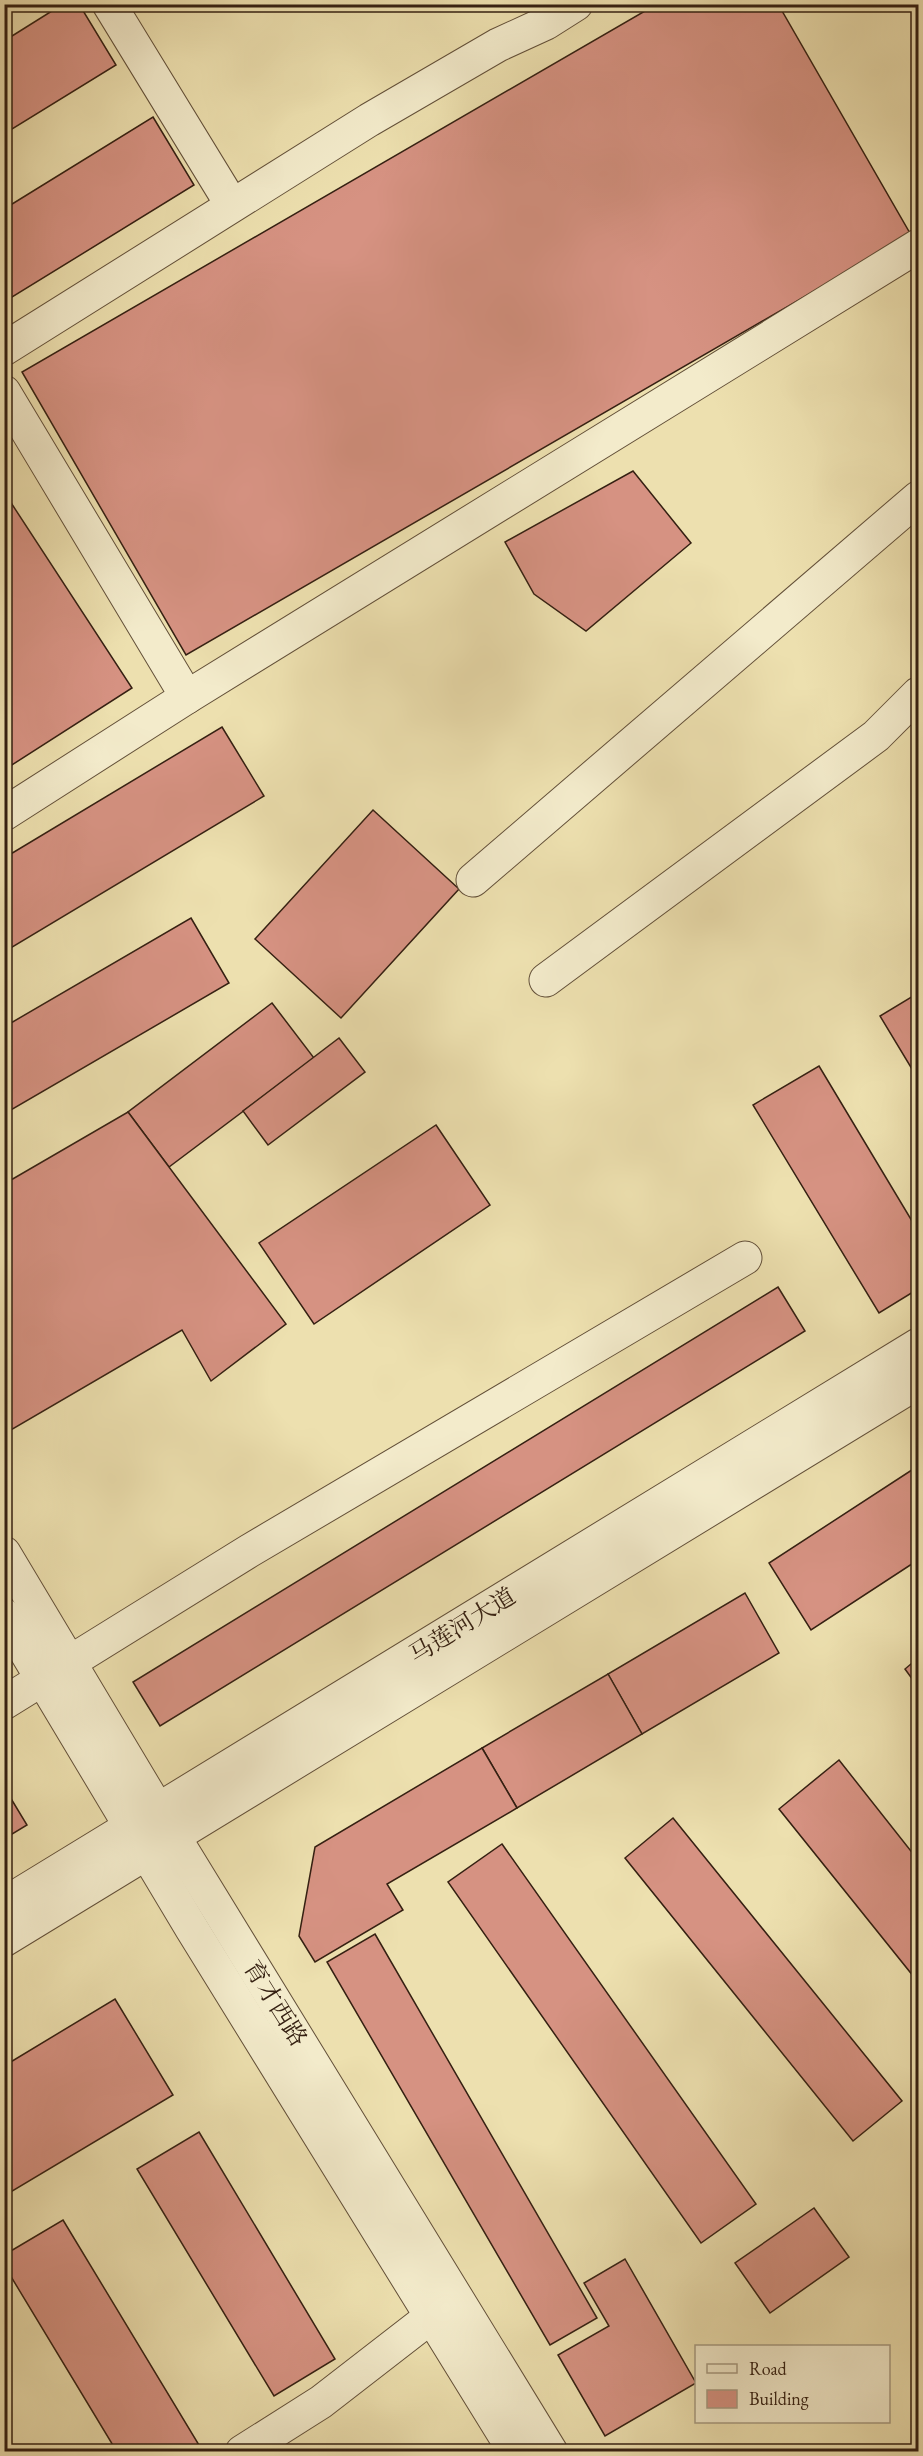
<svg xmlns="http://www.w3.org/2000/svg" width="923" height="2456" viewBox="0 0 923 2456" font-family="'EB Garamond','Noto Serif SC',serif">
	<rect width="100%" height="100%" fill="#ede0af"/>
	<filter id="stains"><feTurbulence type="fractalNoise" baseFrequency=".00333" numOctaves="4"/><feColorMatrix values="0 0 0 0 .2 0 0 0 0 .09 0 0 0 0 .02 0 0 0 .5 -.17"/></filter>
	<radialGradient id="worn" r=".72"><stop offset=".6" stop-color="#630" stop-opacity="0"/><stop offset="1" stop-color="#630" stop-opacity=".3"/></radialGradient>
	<g fill="#d69282" stroke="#352012" stroke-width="1.5">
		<polygon points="63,4 79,4 116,65 4,134 4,41"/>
		<polygon points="657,4 778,4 911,235 186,655 22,372"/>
		<polygon points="153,117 194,185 4,302 4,209"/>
		<polygon points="633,471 691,543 586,631 534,594 505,542"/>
		<polygon points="4,492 132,688 4,770"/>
		<polygon points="222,727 264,796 4,952 4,858"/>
		<polygon points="373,810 459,889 341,1018 255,939"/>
		<polygon points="191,918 229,983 4,1114 4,1027"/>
		<polygon points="918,993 918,1079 880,1016"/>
		<polygon points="272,1003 314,1058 169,1167 128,1112"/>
		<polygon points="339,1038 365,1072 268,1145 243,1111"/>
		<polygon points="819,1066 918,1231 918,1289 879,1313 753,1105"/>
		<polygon points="128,1112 286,1324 211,1381 182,1330 4,1434 4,1184"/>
		<polygon points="436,1125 490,1205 314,1324 259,1243"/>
		<polygon points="778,1287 805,1331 160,1726 133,1682"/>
		<polygon points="918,1466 918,1560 811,1630 769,1563"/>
		<polygon points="745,1593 779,1653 642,1734 608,1674"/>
		<polygon points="918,1658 918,1687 905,1669"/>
		<polygon points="608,1674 642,1734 517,1808 482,1748"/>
		<polygon points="482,1748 517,1808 387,1884 403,1910 315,1962 299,1936 315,1847"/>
		<polygon points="839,1760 918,1860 918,1982 779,1809"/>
		<polygon points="4,1787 27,1825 4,1839"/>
		<polygon points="673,1818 902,2101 853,2141 625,1858"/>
		<polygon points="502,1844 756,2204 701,2243 448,1882"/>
		<polygon points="375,1934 597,2318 550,2345 327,1962"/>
		<polygon points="115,1999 173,2095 4,2196 4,2066"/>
		<polygon points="199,2132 335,2359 274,2396 137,2169"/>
		<polygon points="814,2208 849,2257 770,2313 735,2263"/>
		<polygon points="63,2220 202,2450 199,2452 117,2452 4,2265 4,2255"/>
		<polygon points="625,2259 696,2383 605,2436 558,2355 609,2326 584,2283"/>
		<polygon points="918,2281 918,2295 912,2287"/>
	</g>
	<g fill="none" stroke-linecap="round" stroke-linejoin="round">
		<g stroke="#635039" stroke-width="35">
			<g id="minor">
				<polyline points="109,4 232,205"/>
				<polyline points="4,349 369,120 498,45 546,23 576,4"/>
				<polyline points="4,392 187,697"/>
				<polyline points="4,814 187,697 918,246"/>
				<polyline points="473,880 918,498"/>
				<polyline points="546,980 876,736 918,694"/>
				<polyline points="4,1553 174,1837 551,2452"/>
				<polyline points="4,1615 192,1929 515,2452"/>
				<polyline points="4,1703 249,1551 745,1258"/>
				<polyline points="4,1904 918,1345"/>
				<polyline points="4,1940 918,1382"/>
				<polyline points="242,2452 321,2402 432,2316"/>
			</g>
		</g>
		<use href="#minor" stroke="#f3ebcb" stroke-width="33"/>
	</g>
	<g text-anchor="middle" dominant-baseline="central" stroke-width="4.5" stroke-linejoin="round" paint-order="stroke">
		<g font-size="24" fill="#352012" stroke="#f3ebcb">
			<text transform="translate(462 1625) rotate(-32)">马莲河大道</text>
			<text transform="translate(276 2003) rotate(58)">育才西路</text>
		</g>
	</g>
	<rect width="923" height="2456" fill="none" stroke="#ede0af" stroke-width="24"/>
	<rect x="6" y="6" width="911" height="2444" fill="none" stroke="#352012" stroke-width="3"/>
	<rect x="12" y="12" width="899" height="2432" fill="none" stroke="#352012" stroke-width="1.5"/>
	<rect x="695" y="2345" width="195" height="78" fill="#f3ebcb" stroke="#a79a81" stroke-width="1.5"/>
	<rect x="707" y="2364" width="30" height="9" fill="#f3ebcb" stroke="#a79a81" stroke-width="1.5"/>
	<text x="749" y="2375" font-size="18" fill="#352012">Road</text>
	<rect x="707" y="2390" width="30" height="18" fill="#d69282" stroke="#a79a81" stroke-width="1.5"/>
	<text x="749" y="2405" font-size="18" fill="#352012">Building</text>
	<rect width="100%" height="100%" filter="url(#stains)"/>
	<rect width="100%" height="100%" fill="url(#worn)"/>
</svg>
